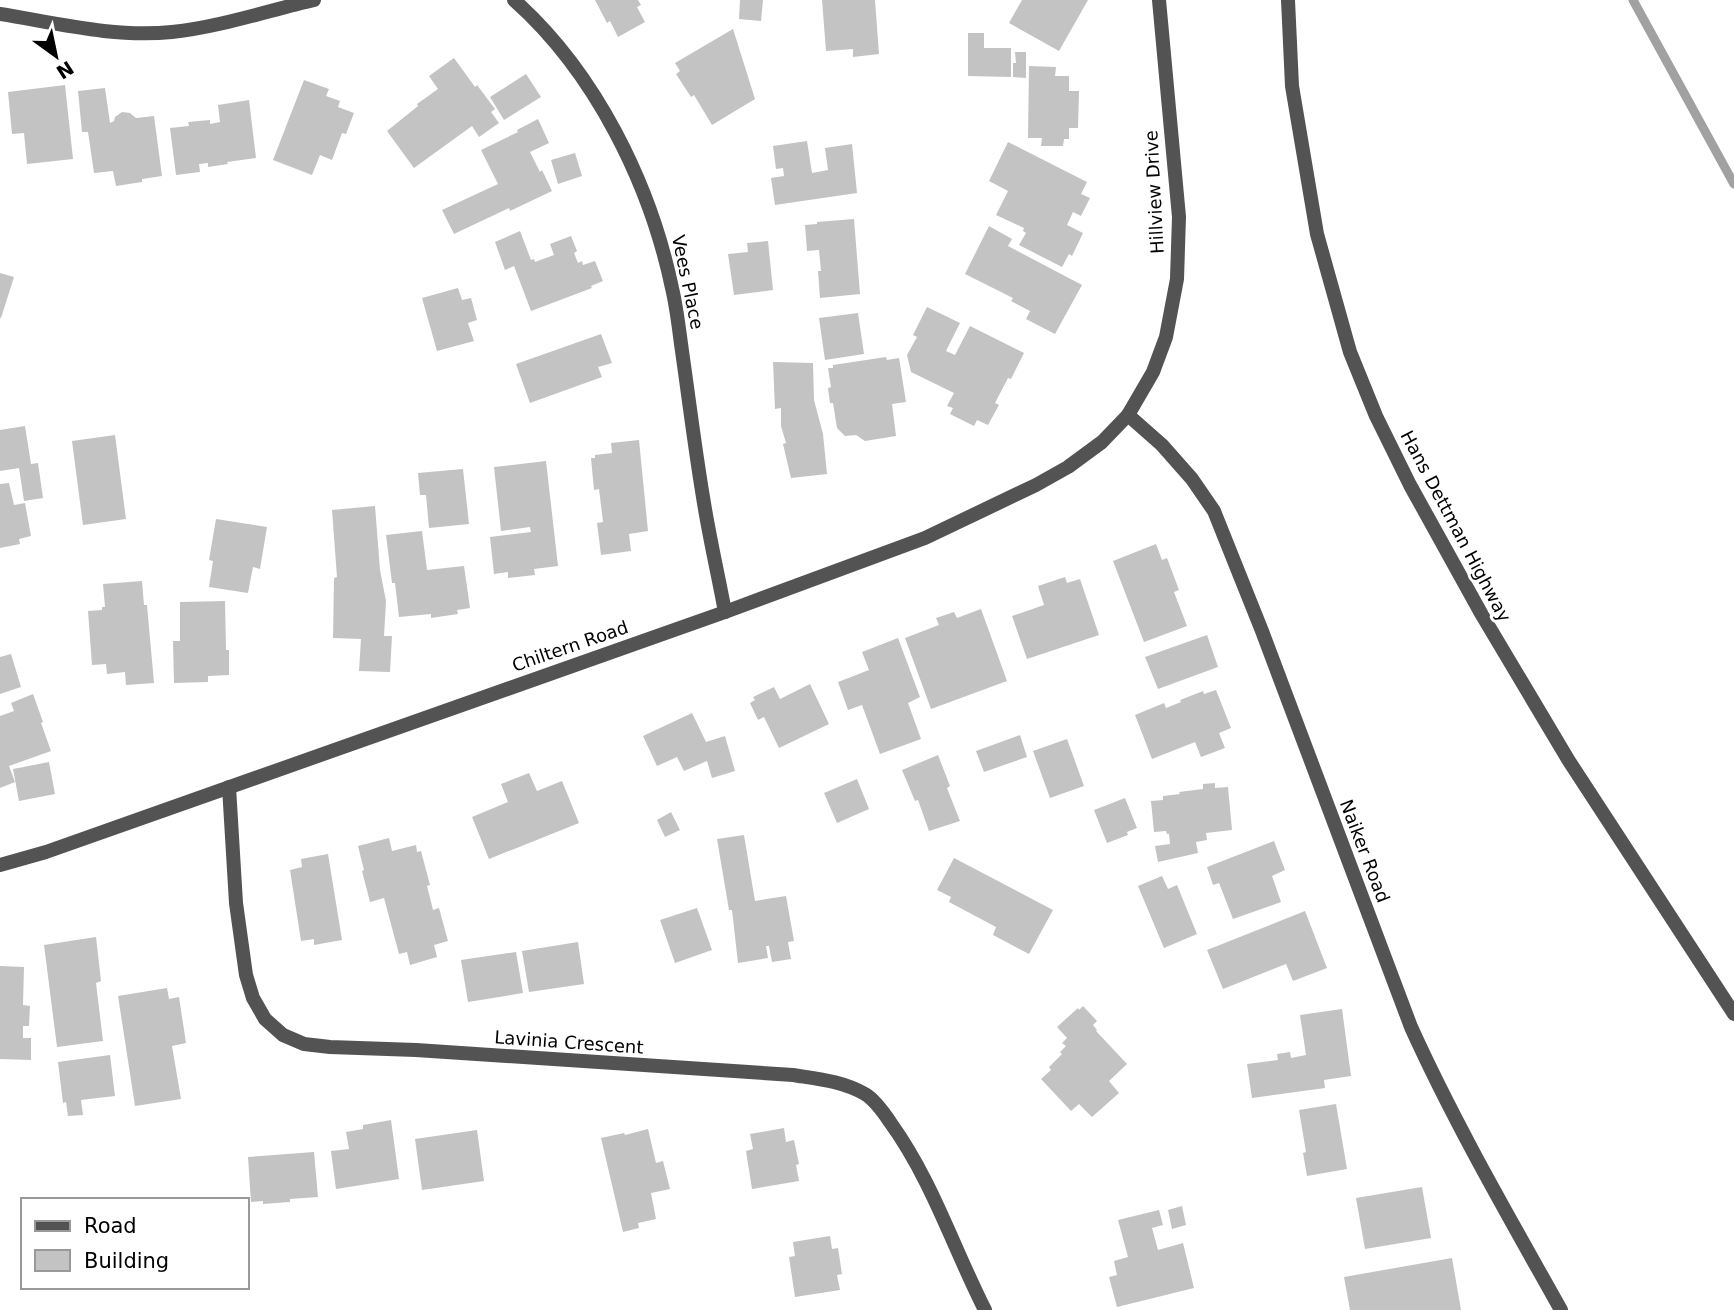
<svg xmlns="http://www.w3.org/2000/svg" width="1734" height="1310" viewBox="0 0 1734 1310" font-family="'DejaVu Sans',sans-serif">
	<rect width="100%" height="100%" fill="#fff"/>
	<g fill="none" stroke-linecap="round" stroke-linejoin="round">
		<polyline stroke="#a1a1a1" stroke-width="9" points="1633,0 1734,184"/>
	</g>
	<g fill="#c3c3c3">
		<polygon points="595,0 638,0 641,5 637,7 645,22 618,37 610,21 607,23"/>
		<polygon points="740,0 763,0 761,21 739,19"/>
		<polygon points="822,0 875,0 879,54 853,57 853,49 826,51"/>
		<polygon points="1022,0 1088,0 1059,51 1009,23"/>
		<polygon points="733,29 755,99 712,125 694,95 691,97 676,74 680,71 675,63"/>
		<polygon points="968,33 984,33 984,48 1011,48 1011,77 968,76"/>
		<polygon points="1015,52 1026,52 1026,78 1013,77 1013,63 1016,63"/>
		<polygon points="454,58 475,87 477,85 495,109 491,112 499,123 479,137 472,126 414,168 387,131 418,106 417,104 438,89 429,76"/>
		<polygon points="1029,66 1056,67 1055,76 1069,76 1069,91 1079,91 1078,128 1069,128 1069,139 1064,139 1063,146 1041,146 1042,138 1028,138"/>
		<polygon points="526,74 541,97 504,120 490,97"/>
		<polygon points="304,80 329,89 326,96 340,101 338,107 354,113 346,134 342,133 332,160 320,155 312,175 273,160"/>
		<polygon points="65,85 73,159 27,164 24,133 12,134 8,92"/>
		<polygon points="105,88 110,123 114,121 115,117 122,112 130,113 136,118 154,116 162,176 142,179 142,182 116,186 113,171 94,173 88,132 82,132 78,91"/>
		<polygon points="249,100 256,158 227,162 228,164 208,167 208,163 199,164 200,172 176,175 170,128 189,126 188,122 210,120 210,124 220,122 218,105"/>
		<polygon points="538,119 549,143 530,152 540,172 542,170 552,191 510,211 509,208 454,234 442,210 498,184 481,150 518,132 517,130"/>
		<polygon points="807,141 812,173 828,170 825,148 852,144 857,193 775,205 771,178 784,176 783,168 776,169 773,146"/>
		<polygon points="1008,142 1087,182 1081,194 1090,198 1081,216 1073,212 1067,225 1083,233 1072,256 1069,254 1062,267 1019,245 1026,233 1023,231 1024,228 996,215 1008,191 989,181"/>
		<polygon points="575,153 582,176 558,184 551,160"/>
		<polygon points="854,219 860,294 820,298 818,271 821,271 819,250 807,251 805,225 817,224 817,222"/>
		<polygon points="989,226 1012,239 1008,246 1082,285 1055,334 1026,319 1030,311 1011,301 1013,298 965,274"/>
		<polygon points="520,231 531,260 534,259 535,262 554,255 550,244 571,236 577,251 574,253 578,263 582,261 583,265 595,261 603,281 591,286 592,288 531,311 514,266 505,270 495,242"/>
		<polygon points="768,241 773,290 734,295 728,254 748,252 747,243"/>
		<polygon points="0,273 14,277 1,318 0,318"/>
		<polygon points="458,288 462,300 471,298 477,320 468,323 474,341 437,351 422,298"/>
		<polygon points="927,307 960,323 946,351 955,355 970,326 1024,353 1011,379 1008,378 995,403 999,405 988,425 977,420 974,426 950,414 953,408 947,406 954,393 911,372 907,355 917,337 913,335"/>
		<polygon points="858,313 864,354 825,360 819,318"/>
		<polygon points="601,334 612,363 598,367 602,377 530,403 516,364"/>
		<polygon points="886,357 887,360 899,358 906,402 892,404 896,436 865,441 856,435 845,436 837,428 833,403 830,403 828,388 831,387 828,368 833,368 833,365"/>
		<polygon points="773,362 813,363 814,400 823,434 827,474 791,478 783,444 786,443 781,426 781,408 775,409"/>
		<polygon points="25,426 31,464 38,463 43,498 24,501 19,468 0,471 0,430"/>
		<polygon points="115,435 126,519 83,525 72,441"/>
		<polygon points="639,440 648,531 629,534 631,551 601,555 597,523 603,522 599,489 594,490 591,458 595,458 595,455 612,453 611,443"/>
		<polygon points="546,461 558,566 534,569 535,575 508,578 508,572 494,574 490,537 531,532 530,527 501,531 494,467"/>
		<polygon points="463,469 469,524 429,528 426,495 420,495 418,473"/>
		<polygon points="9,483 14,505 25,503 31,536 19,539 20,544 0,548 0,484"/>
		<polygon points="375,506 380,570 386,601 384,636 392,636 390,672 359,671 361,639 333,638 334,578 337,577 332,510"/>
		<polygon points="216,519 267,527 260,569 253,567 248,593 209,587 213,561 209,560"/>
		<polygon points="422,531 427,570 464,566 470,608 457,610 458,614 431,618 431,614 399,617 395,583 392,583 386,535"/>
		<polygon points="1156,544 1162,560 1167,558 1179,590 1174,592 1187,626 1144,642 1113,561"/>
		<polygon points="1065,577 1067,583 1080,579 1099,635 1027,659 1012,616 1044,605 1038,586"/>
		<polygon points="142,581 144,605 147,605 154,683 126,685 125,672 107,674 106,664 92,665 88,611 102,610 102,607 105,607 103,584"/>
		<polygon points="225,601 226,650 229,650 229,675 208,676 208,682 174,683 173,641 180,641 180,602"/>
		<polygon points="981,609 1007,681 931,709 905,638 939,625 936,618 954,612 957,618"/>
		<polygon points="1207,635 1218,667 1158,689 1145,657"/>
		<polygon points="898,638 920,697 908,703 921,739 880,754 862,705 848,710 838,682 869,670 862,652"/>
		<polygon points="11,654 21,687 0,694 0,657"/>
		<polygon points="810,684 829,724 779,748 764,717 758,720 750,703 755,700 753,697 774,687 780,699"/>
		<polygon points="1216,690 1231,728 1219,733 1225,748 1201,757 1195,742 1152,759 1135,715 1164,703 1166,708 1181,702 1180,700 1203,691 1204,694"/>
		<polygon points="33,694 43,722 41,723 51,751 9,766 15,782 0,788 0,716 14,711 11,703"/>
		<polygon points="692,713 706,742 725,736 735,771 712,778 707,761 684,771 677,757 657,766 643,736"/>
		<polygon points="1020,735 1027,757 984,772 976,751"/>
		<polygon points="1067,739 1084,786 1050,798 1033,751"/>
		<polygon points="938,755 950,786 947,788 960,821 929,831 918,800 915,801 902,770"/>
		<polygon points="49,762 55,794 19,801 13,769"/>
		<polygon points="529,773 537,791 562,781 579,823 489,859 472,817 508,802 501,784"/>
		<polygon points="857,779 869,809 837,823 824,793"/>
		<polygon points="1215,783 1215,788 1228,787 1232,830 1206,833 1207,840 1196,842 1198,853 1158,862 1155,846 1170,844 1169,834 1167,834 1166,831 1154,832 1151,801 1163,800 1163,796 1180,794 1179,792 1203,789 1203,784"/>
		<polygon points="1125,798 1137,828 1127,832 1128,835 1107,843 1094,810"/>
		<polygon points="671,812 680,830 665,837 657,820"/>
		<polygon points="744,835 755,901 786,896 794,941 788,942 791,959 772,962 769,946 766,946 768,958 738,963 732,910 729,910 717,839"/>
		<polygon points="389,838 392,851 416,845 417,852 421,851 430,885 427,886 433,910 439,908 448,941 434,945 437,957 410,965 407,952 399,954 384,898 370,902 362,871 364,870 358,846"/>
		<polygon points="1274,841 1285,870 1272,876 1281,902 1233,919 1219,883 1213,885 1207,867"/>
		<polygon points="328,854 342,940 314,945 314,939 301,941 290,870 302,867 301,859"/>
		<polygon points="954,858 1053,910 1029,954 993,935 996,927 949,902 951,897 937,890"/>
		<polygon points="1162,876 1168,889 1177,885 1197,934 1164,948 1138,886"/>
		<polygon points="697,908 712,950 675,963 660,920"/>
		<polygon points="1305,911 1327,968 1293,981 1286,964 1223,989 1207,950"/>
		<polygon points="96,937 101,981 96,983 103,1041 57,1047 44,945"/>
		<polygon points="578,942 584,984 529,992 522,951"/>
		<polygon points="516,952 523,993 468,1002 461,960"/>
		<polygon points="0,966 24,967 23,1005 30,1006 29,1026 23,1026 23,1038 31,1038 31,1060 0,1059"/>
		<polygon points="167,988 169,999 179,997 186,1043 172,1046 181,1099 135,1106 118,996"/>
		<polygon points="1083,1006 1097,1021 1093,1025 1097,1030 1096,1031 1127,1064 1109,1081 1119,1093 1092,1117 1079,1104 1071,1111 1041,1079 1051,1070 1049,1067 1062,1054 1060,1052 1066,1046 1062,1043 1067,1038 1057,1027 1078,1008 1079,1010"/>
		<polygon points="1342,1009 1351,1076 1324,1080 1325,1088 1252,1098 1247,1064 1278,1060 1277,1054 1290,1052 1291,1058 1306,1055 1300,1015"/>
		<polygon points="110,1055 115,1096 81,1100 83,1115 68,1116 66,1102 63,1103 58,1062"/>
		<polygon points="1336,1104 1347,1169 1307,1176 1303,1153 1306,1152 1299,1110"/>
		<polygon points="391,1120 399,1179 336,1189 331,1151 349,1149 346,1132 363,1129 363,1125"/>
		<polygon points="784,1128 786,1142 794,1140 799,1164 796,1165 799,1181 752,1189 746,1151 753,1149 750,1134"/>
		<polygon points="648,1129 656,1163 663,1161 670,1189 651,1193 656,1219 638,1223 639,1228 623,1232 601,1138 624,1133 625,1135"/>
		<polygon points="477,1130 484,1181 422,1190 415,1139"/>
		<polygon points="314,1152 318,1197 290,1199 290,1202 263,1204 263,1201 251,1202 248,1157"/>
		<polygon points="1422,1187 1431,1238 1365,1249 1356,1198"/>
		<polygon points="1182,1206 1186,1225 1172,1229 1168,1210"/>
		<polygon points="1159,1210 1163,1225 1152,1228 1158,1250 1183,1243 1194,1288 1117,1307 1109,1277 1117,1275 1114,1261 1128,1257 1118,1220"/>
		<polygon points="830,1236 832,1249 838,1248 842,1274 837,1275 840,1290 795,1297 789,1257 795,1256 793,1242"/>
		<polygon points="1452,1258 1461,1310 1350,1310 1344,1277"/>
	</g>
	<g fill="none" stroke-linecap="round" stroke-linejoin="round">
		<g stroke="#535353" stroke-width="14">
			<path d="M514 0C595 72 650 183 672 288 677 309 679 330 682 351 689 400 695 449 703 497 709 536 718 574 725 612"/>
			<path d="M0 14C56 23 115 38 172 32 219 27 267 11 314 0"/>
			<path d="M1128 415 1162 445 1192 479 1214 511 1262 631 1411 1027C1455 1124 1509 1217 1561 1310"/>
			<path d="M229 787 236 903 246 975 253 998 265 1019 283 1035 304 1044 330 1047 416 1050 793 1075C818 1079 842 1081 865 1094 875 1100 884 1113 890 1122 932 1180 953 1247 985 1310"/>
			<polyline points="0,865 46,852 725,612 925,538 1036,485 1068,467 1102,442 1128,415 1153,372 1166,337 1177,279 1179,217 1159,0"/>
		</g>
		<polyline stroke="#535353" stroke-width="14" points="1288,0 1292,86 1317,234 1350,352 1376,416 1410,485 1482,615 1569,761 1734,1014"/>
	</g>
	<g text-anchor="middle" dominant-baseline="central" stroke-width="6" stroke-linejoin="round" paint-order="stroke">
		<g font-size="18" fill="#000" stroke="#fff">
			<text transform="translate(1154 192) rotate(-93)">Hillview Drive</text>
			<text transform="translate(688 282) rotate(78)">Vees Place</text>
			<text transform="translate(1456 526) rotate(62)">Hans Dettman Highway</text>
			<text transform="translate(570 646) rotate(-19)">Chiltern Road</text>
			<text transform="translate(1365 851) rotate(69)">Naiker Road</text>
			<text transform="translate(569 1042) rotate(4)">Lavinia Crescent</text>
		</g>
	</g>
	<rect x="21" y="1198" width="228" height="91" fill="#ffffff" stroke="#999999" stroke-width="2"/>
	<rect x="35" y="1221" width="35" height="10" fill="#535353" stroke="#999999" stroke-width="2"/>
	<text x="84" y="1233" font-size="21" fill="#000000">Road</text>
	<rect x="35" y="1250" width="35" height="21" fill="#c3c3c3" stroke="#999999" stroke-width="2"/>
	<text x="84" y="1268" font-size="21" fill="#000000">Building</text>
	<g transform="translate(56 56) rotate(147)" stroke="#ffffff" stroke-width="5" paint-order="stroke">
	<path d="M0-5L12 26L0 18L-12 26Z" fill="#000000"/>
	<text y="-10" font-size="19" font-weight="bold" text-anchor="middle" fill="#000000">N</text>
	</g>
</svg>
